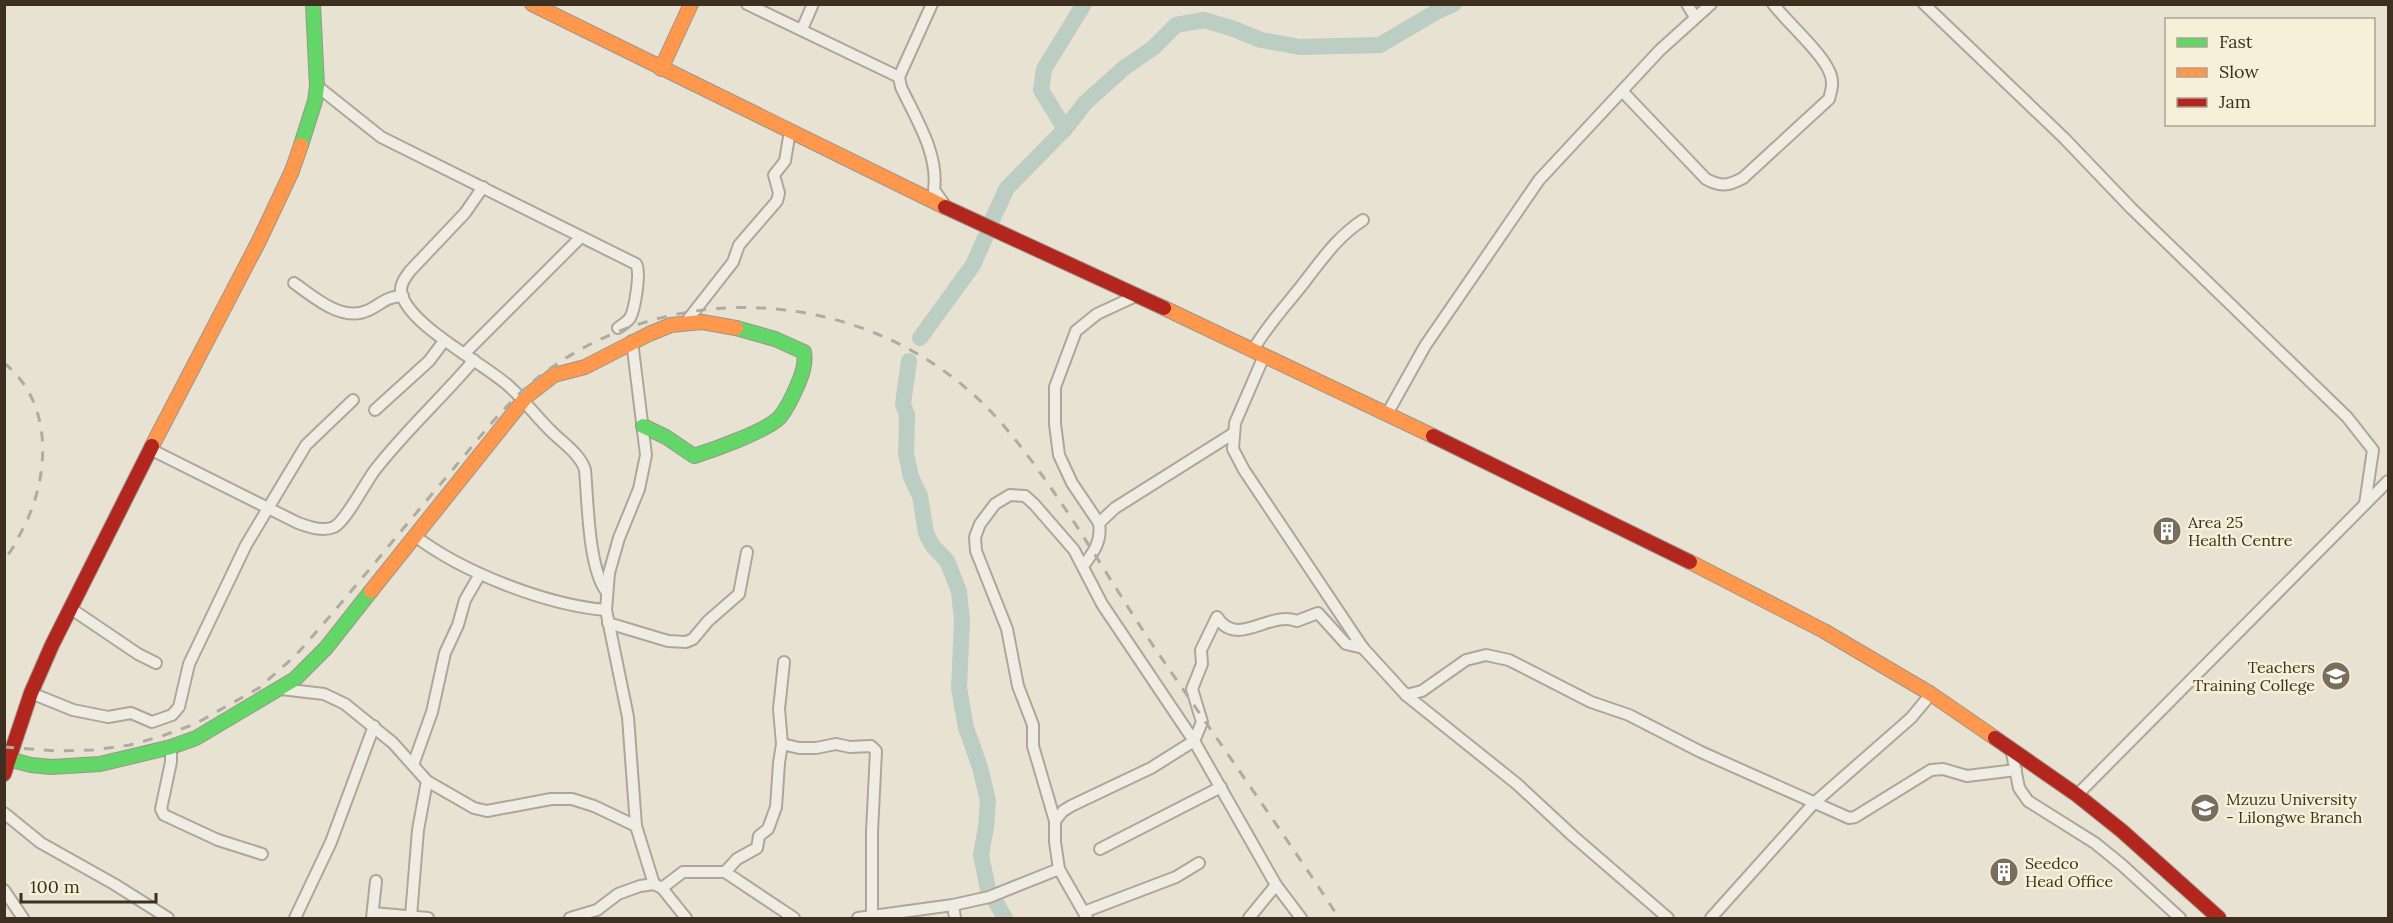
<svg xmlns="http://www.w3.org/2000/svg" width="2393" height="923" viewBox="0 0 2393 923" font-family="Lora,serif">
	<rect width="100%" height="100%" fill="#e7e2d1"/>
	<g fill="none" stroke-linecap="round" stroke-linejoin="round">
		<g stroke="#bccdc4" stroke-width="16">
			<polyline points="1065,129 1041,90 1044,69 1084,4"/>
			<polyline points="993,218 1007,188 1065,129 1085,103 1124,68 1153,48 1176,25 1204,20 1234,29 1261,40 1300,47 1380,45 1436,12 1454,4"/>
			<polyline points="920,338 973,265 985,238"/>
			<polyline points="909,361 903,404 907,415 906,454 911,477 920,496 926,533 932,545 947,561 959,591 962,621 959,688 966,728 980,767 988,801 986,827 981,855 988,889 1005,918"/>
		</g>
		<g stroke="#ada799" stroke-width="14">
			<g id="street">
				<polyline points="747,4 899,77"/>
				<path d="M932 4 899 77 901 87C916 119 939 154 934 190L947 208"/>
				<polyline points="1687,4 1695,17"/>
				<polyline points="1924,4 2064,138 2132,209 2347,417 2373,450 2365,504"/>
				<polyline points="802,29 813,4"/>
				<path d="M317 86 381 137 636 264C641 272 635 309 630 318 627 322 622 325 618 328"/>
				<path d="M1622 91 1706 179C1721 187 1728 186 1743 178L1829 99C1832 89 1834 80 1829 71 1822 53 1787 22 1773 4"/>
				<path d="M483 187 465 213 410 271C405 278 400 284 401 292 408 326 486 364 511 388 526 402 538 419 552 432 563 443 581 455 585 470 588 502 588 566 606 591"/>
				<path d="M294 283C314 297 342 323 369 310 383 303 385 297 403 296"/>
				<polyline points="686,322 733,262 739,245 777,201 779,193 774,175 785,161 790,131"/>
				<polyline points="632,341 646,455 639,489 619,538 609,573 606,610 628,717 636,826 654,884 662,888 686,918"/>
				<path d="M1253 350C1270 321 1289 303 1309 276 1326 254 1340 235 1363 220"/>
				<polyline points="464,354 581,237"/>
				<polyline points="1264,356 1235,423 1233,449 1244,470 1363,648 1406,695 1517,784 1573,836 1668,918"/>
				<polyline points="375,410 429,361 444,341"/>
				<polyline points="1387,414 1425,346 1539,180 1660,50 1711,4"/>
				<path d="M150 449 298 523C309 527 323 532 334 527 346 521 365 483 375 470 405 431 442 398 474 360"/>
				<polyline points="1099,523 1115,508 1234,433"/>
				<path d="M415 536C462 572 546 605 606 610"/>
				<path d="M1083 566C1094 552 1102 541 1099 523L1072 483 1059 455 1055 424V387L1076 331 1097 314 1138 295"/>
				<polyline points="70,608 138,654 156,663"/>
				<polyline points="608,623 668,641 686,642 693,639 708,621 739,594 747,552"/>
				<polyline points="281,689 324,694 345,704 393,743 427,781 474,808 487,811 551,799 572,799 594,806 636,826"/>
				<polyline points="31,693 73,710 108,717 131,713 152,722 172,715 179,707 189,664 246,545 306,445 353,400"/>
				<polyline points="1406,695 1422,691 1466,660 1486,655 1509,660 1591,702 1629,715 1701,752 1849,818 1855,817 1931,770 1943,769 1967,776 2016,770"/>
				<polyline points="782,744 799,748 816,748 836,744 850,747 871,746 876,751 872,832 872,916"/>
				<polyline points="171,747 171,762 161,809 164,815 218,840 262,854"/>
				<polyline points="2011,748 2019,788 2028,801 2095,843 2122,865 2180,918"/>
				<polyline points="413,765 432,712 445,653 458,625 465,600 480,574"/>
				<polyline points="2077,795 2388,481"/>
				<polyline points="4,813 41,843 114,884 168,918"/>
				<polyline points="1055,821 1033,746 1033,725 1018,686 1007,629 976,551 975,537 980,524 995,504 1010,495 1025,496 1034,504 1074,550 1102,604 1194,741 1276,885 1301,918"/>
				<polyline points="1100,849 1221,787"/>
				<polyline points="725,872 737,859 757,848 759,836 768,829 776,807 779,763 782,744 779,709 784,662"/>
				<polyline points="662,888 683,872 725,872 794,918"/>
				<polyline points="4,890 23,918"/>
				<polyline points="953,905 955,918"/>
				<polyline points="1084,912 1176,877 1199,863"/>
				<polyline points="373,913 428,918"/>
				<polyline points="411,916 418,830 427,781"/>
				<polyline points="295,918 331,842 374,726"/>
				<polyline points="372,918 376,881"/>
				<polyline points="570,918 597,910 618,894 640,886 654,884"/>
				<polyline points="858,918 953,905 989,897 1059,869"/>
				<path d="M1087 918 1059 869 1055 842V821L1063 811 1071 806 1151 768 1194 741 1202 722 1192 689 1202 664 1201 650 1217 617C1237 649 1269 610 1297 621L1318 613 1346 644 1363 648"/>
				<polyline points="1249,918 1276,885"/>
				<polyline points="1711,918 1814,803 1911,718 1931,694"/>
			</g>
		</g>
		<g stroke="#9c968a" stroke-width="16">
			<g id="fast">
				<polyline points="301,145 315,101 317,86 313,4"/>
				<path d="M643 426 666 437 694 456C713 450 767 431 780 417 788 407 793 396 798 384 802 375 806 362 804 352L775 339 736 328"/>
				<polyline points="4,758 31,765 51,767 100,764 171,747 196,738 295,679 326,648 371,591"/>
			</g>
		</g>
		<g stroke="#9c968a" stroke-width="16">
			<g id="slow">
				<polyline points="532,4 945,207"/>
				<polyline points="661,69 691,4"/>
				<polyline points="1164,308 1433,436"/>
				<polyline points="152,446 259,241 292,171 301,145"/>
				<polyline points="1690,562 1824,631 1931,694 1995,738"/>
				<polyline points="371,591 527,396 554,375 585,367 649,334 671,325 702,322 736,328"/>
			</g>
		</g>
		<g stroke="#9c968a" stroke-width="16">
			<g id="jam">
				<polyline points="945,207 1164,308"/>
				<polyline points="1433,436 1690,562"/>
				<polyline points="1995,738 2077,795 2122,831 2219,918"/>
				<polyline points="4,774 31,693 52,645 152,446"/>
			</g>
		</g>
		<use href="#street" stroke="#efece3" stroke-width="10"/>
		<use href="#fast" stroke="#63d668" stroke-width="14"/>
		<use href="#slow" stroke="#ff974d" stroke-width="14"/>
		<use href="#jam" stroke="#b3261e" stroke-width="14"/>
		<g stroke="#afaba2" stroke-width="3" stroke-dasharray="10 10" stroke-linecap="butt">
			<path d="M4 363C56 404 50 483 19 536 15 544 11 552 4 559"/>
			<path d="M4 747 58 751 93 750 130 745 162 736 195 724 259 688 295 656C348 597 397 535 449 474 478 440 504 404 540 376 681 268 888 290 1004 426 1058 490 1100 565 1146 635 1210 730 1277 823 1339 918"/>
		</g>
	</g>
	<defs>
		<g id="building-disc" transform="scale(1.5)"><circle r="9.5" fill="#786e5e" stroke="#f7f0d8"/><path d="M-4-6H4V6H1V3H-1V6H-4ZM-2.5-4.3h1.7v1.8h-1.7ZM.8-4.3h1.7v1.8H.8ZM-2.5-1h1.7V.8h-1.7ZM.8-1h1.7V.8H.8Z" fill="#fff"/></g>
		<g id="university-disc" transform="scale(1.5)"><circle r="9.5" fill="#786e5e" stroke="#f7f0d8"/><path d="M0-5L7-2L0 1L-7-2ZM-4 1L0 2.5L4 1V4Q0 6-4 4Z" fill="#fff"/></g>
	</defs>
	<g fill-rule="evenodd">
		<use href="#building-disc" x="2167" y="531"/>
		<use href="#university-disc" x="2336" y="676"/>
		<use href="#university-disc" x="2205" y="808"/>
		<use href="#building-disc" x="2004" y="872"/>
	</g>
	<g text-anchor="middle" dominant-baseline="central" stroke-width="5" stroke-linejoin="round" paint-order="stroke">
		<g font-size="16" fill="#3d3020" stroke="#f7f0d8" text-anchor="start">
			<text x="2188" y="522">Area 25<tspan x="2188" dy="18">Health Centre</tspan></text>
			<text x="2315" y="667" text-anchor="end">Teachers<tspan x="2315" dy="18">Training College</tspan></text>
			<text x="2226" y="799">Mzuzu University<tspan x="2226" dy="18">- Lilongwe Branch</tspan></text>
			<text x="2025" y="863">Seedco<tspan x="2025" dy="18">Head Office</tspan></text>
		</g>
	</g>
	<rect width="2393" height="923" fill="none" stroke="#3d3020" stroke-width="12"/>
	<rect x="2165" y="18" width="210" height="108" fill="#f7f0d8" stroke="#ada38e" stroke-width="1.5"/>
	<rect x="2177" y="38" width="30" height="9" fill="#63d668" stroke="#ada38e" stroke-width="1.5"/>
	<text x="2219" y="48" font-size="18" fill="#3d3020">Fast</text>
	<rect x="2177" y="68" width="30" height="9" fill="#ff974d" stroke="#ada38e" stroke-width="1.5"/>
	<text x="2219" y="78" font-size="18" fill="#3d3020">Slow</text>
	<rect x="2177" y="98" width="30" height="9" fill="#b3261e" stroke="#ada38e" stroke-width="1.5"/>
	<text x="2219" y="108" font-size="18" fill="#3d3020">Jam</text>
	<path d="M21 893v9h135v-9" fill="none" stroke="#3d3020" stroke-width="3"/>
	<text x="30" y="893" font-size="18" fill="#3d3020" stroke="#f7f0d8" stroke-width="4.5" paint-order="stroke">100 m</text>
</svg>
